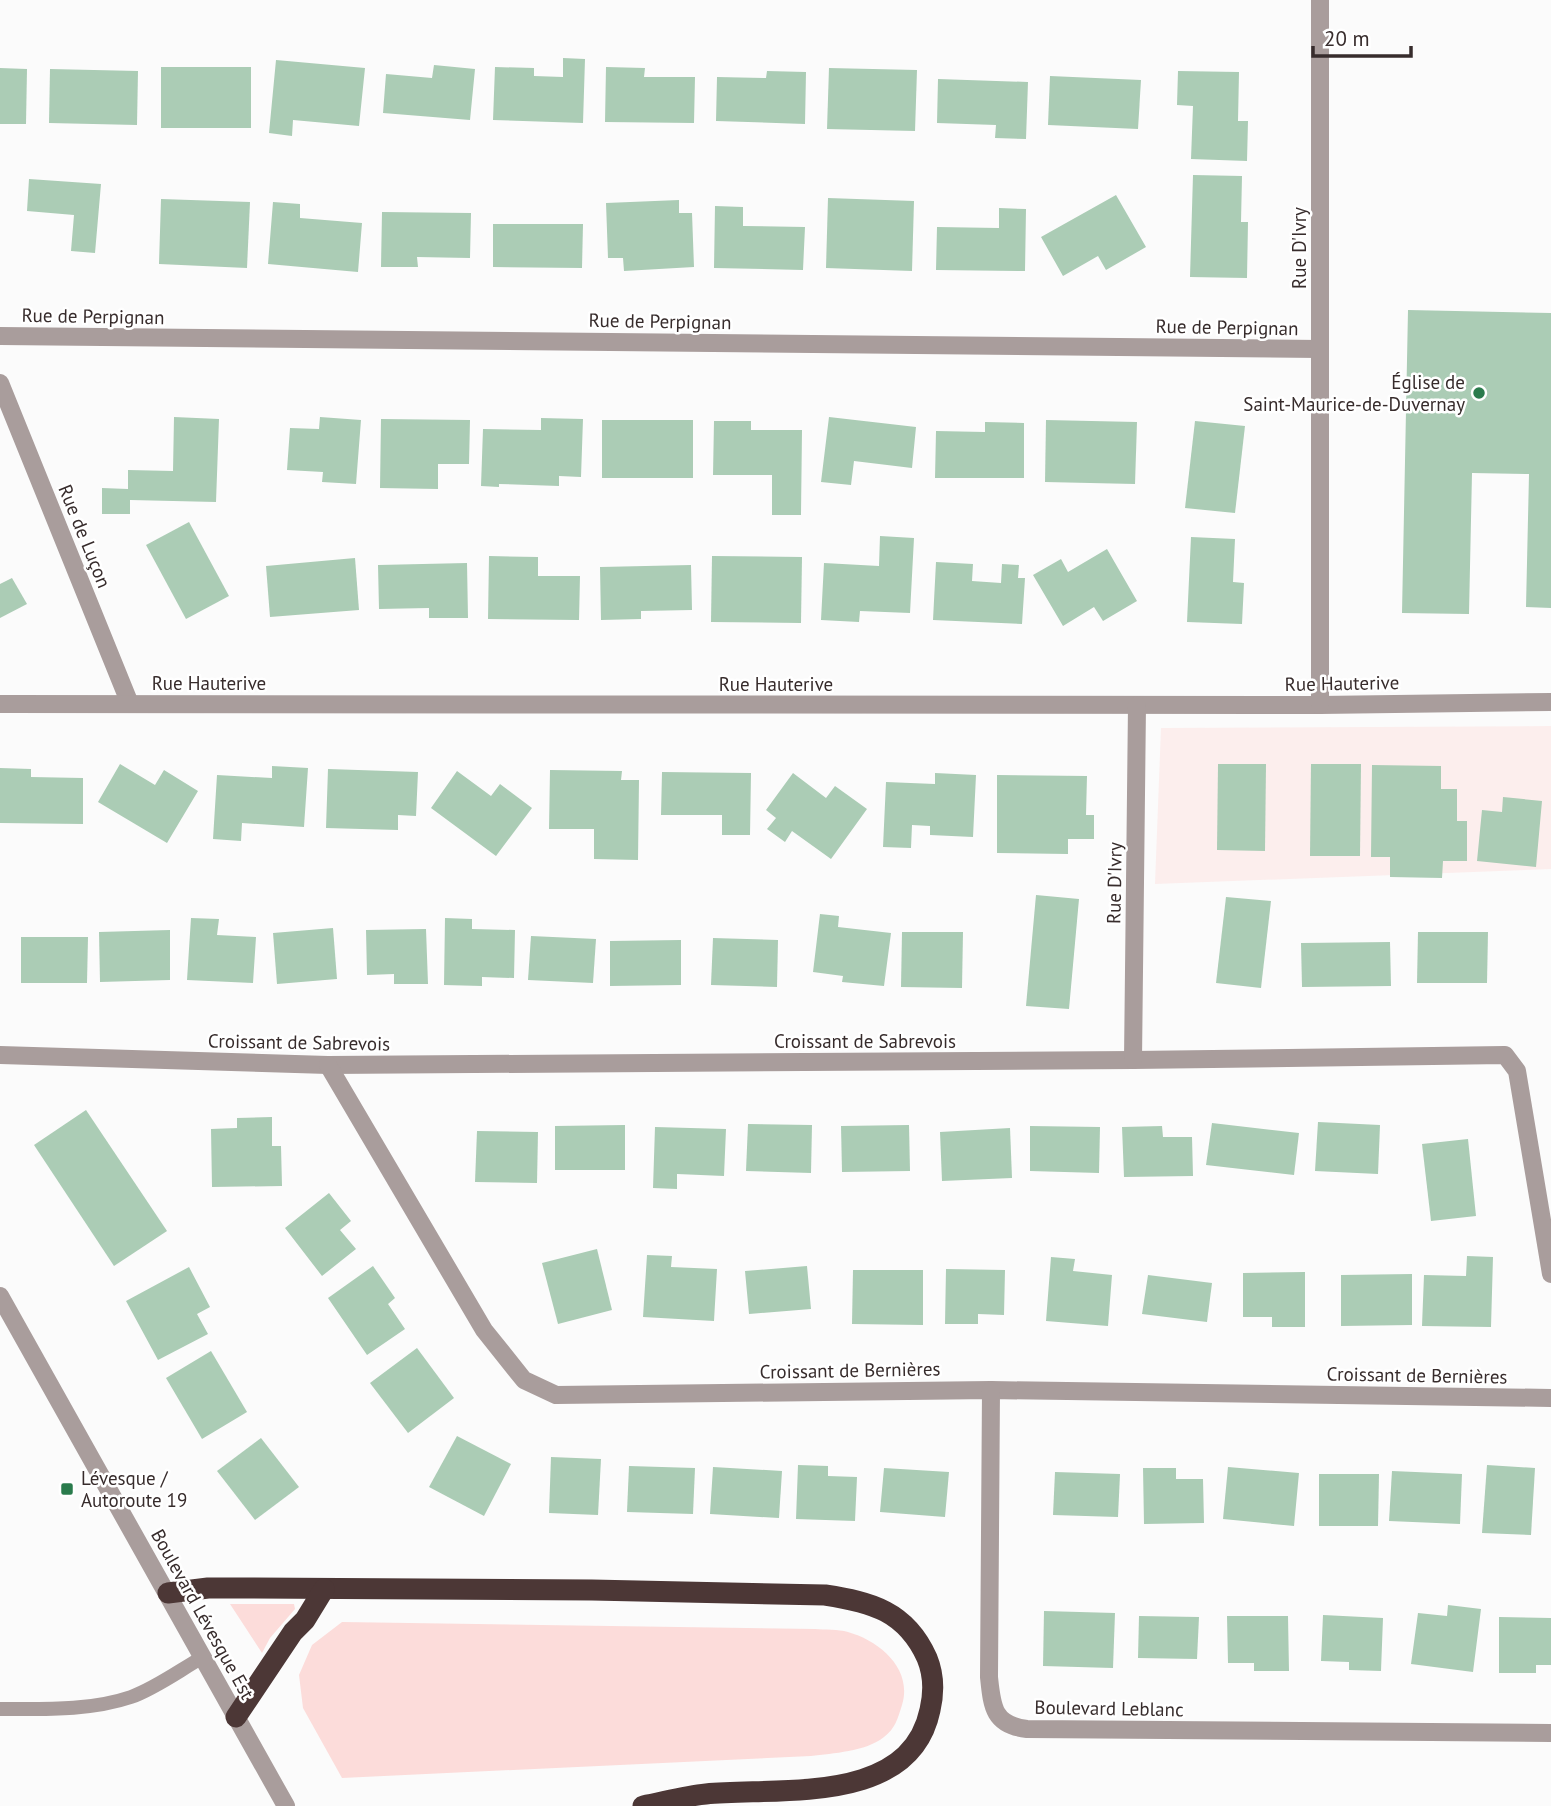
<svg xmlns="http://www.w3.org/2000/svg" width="1551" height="1806" viewBox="0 0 1551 1806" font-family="'PT Sans',sans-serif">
	<rect width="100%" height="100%" fill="#fbfbfb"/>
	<polygon fill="#fceeed" points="1551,726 1551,869 1155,884 1161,728"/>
	<g fill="#fcdcda">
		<polygon points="230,1604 294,1604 295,1609 270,1638 262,1653"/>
		<path d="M342 1622 815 1629C825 1630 838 1629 848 1632 880 1641 913 1669 902 1705 898 1718 895 1729 884 1737 865 1752 833 1753 811 1756L342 1778 303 1708 299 1675 312 1645Z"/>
	</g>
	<g fill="#abccb5">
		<polygon points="563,58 585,59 583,123 493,120 495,67 534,68 534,76 563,77"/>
		<polygon points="276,60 365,68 359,126 293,120 292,136 269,133"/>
		<polygon points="434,65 475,69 470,120 383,113 386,74 432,78"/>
		<rect x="161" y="67" width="90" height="61"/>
		<polygon points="606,67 645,68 644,77 695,77 694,123 605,122"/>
		<polygon points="0,68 27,69 26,124 0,124"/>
		<polygon points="829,68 917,70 915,131 827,129"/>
		<polygon points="50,69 138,71 137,125 49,123"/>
		<polygon points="767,71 806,72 805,124 716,121 717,77 766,78"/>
		<polygon points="1178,71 1239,72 1238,121 1248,121 1247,161 1191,159 1193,106 1177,105"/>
		<polygon points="1050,76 1141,80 1138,129 1048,125"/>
		<polygon points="938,79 1028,82 1026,139 995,138 996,125 937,123"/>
		<polygon points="1193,175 1242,176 1241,222 1248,222 1247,278 1190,277"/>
		<polygon points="29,179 101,184 95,253 71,251 74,215 27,211"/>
		<polygon points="1116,195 1146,247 1106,270 1098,256 1063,276 1041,237"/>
		<polygon points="828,198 914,201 912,271 826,268"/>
		<polygon points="161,199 250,202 247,268 159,264"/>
		<polygon points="679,200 679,213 692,213 694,267 624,271 623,258 608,258 606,203"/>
		<polygon points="273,202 300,204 300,218 362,223 358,272 268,264"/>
		<polygon points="715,206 743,207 743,226 805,227 803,270 714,268"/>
		<polygon points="999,208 1026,209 1025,271 936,270 937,227 999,228"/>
		<polygon points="382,212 471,213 470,258 417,257 418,267 381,267"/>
		<polygon points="493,224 583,224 582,268 493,267"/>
		<polygon points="1408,310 1551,313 1551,608 1526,607 1529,474 1472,473 1469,614 1402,613"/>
		<polygon points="174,417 219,419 216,502 130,500 130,514 102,514 102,488 128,489 128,470 173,471"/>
		<polygon points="320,417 361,420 356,484 322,482 323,472 287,470 290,428 319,429"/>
		<polygon points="829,417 916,427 912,468 854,461 851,485 821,482"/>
		<polygon points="541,418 583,419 581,477 559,476 559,486 499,484 499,487 481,486 483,429 541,430"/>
		<polygon points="381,419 470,420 469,464 438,464 438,489 380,488"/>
		<rect x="602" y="420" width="91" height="58"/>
		<polygon points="1046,420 1137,422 1135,484 1045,482"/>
		<polygon points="714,421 751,421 751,430 802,430 801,515 772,515 772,475 713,475"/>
		<polygon points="1195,421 1245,426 1235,513 1185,508"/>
		<polygon points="985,422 1024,423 1024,478 935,478 936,431 985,432"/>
		<polygon points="189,522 229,596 186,619 146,545"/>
		<polygon points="880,536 914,538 910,613 860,611 859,622 821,620 824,563 879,566"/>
		<polygon points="1191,537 1235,539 1233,582 1244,583 1242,624 1187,622"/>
		<polygon points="1107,549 1137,601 1103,621 1094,607 1063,626 1033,575 1061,559 1068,572"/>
		<polygon points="489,556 538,557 538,576 580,576 579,620 488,619"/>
		<polygon points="712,556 802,557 801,623 711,622"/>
		<polygon points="355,558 359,610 270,617 266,566"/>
		<polygon points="936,562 973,564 972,581 1001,583 1002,564 1019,565 1018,578 1025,578 1022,624 933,620"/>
		<polygon points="467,563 468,618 429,618 429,608 379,609 378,565"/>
		<polygon points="691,565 692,610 641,611 641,619 601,620 600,567"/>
		<polygon points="12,578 27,604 0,618 0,584"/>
		<polygon points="120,764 155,785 164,770 198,791 167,843 98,802"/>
		<polygon points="1218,764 1266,764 1265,851 1217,850"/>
		<polygon points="1311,764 1361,764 1360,856 1310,856"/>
		<polygon points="1372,765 1441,766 1441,789 1457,789 1457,821 1467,821 1467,861 1443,861 1442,878 1390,877 1390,857 1371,857"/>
		<polygon points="272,766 308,768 304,827 242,823 241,841 213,839 217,775 272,778"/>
		<polygon points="0,768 31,769 31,777 83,778 83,824 0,823"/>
		<polygon points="328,769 418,772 416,816 398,815 398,830 326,828"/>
		<polygon points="550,770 622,771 621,780 639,780 638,860 594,859 594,829 549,829"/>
		<polygon points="457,771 491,796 500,784 532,808 496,856 431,808"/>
		<polygon points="662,772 751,773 750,835 722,835 722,815 661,815"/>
		<polygon points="793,773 826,798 835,786 867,809 831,859 792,831 785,842 767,829 776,818 766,810"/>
		<polygon points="935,773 976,775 973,837 930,835 930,826 912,825 911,848 883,847 886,782 935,784"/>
		<polygon points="997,775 1087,776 1086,815 1094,815 1094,839 1068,839 1068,854 997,853"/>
		<polygon points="1503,797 1542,801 1536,867 1477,861 1482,810 1502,812"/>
		<polygon points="1036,895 1079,899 1069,1009 1026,1006"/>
		<polygon points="1226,897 1271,901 1261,988 1216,983"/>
		<polygon points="820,914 839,916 838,927 891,933 884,986 842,982 843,976 813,972"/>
		<polygon points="191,918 219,919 217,935 256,937 253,983 187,980"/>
		<polygon points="445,918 472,919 472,929 515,930 514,978 482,977 482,986 444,985"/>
		<polygon points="333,928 337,979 277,984 273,933"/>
		<polygon points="426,929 428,984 394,984 394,974 367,975 366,930"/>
		<polygon points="170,930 170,980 100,982 99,932"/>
		<polygon points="902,932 963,932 962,988 901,987"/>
		<polygon points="1418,932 1488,932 1487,983 1417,983"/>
		<polygon points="531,936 596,939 593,983 528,980"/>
		<polygon points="21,937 88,937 87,983 21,983"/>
		<polygon points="713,938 778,940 777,987 711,985"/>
		<polygon points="681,940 681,985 610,986 610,941"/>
		<polygon points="1390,942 1391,986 1302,987 1301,943"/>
		<polygon points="86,1110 167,1231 114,1266 34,1145"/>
		<polygon points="272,1117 272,1146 281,1146 282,1186 212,1187 211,1129 237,1128 237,1118"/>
		<polygon points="1318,1122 1380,1125 1378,1174 1315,1171"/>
		<polygon points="1212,1123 1299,1133 1294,1175 1206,1165"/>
		<polygon points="748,1124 812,1125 811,1173 746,1171"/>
		<polygon points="625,1125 625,1170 555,1170 555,1126"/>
		<polygon points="909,1125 910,1171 842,1172 841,1126"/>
		<polygon points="1030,1126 1100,1127 1099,1173 1030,1171"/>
		<polygon points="1162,1126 1163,1137 1192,1137 1193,1176 1124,1177 1122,1127"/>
		<polygon points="655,1127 726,1129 724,1176 677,1174 677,1189 653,1188"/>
		<polygon points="1010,1128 1012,1178 942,1181 940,1132"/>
		<polygon points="477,1131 538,1132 537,1183 475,1182"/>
		<polygon points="1468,1139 1476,1216 1431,1221 1422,1144"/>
		<polygon points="329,1193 351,1221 340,1230 356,1249 322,1276 285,1228"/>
		<polygon points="597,1249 612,1310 558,1324 542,1263"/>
		<polygon points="647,1255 672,1256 671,1267 717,1269 714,1321 643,1317"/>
		<polygon points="1467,1256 1493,1257 1491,1327 1422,1326 1424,1275 1466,1276"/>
		<polygon points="1051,1257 1075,1259 1073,1271 1112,1275 1108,1326 1046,1321"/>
		<polygon points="373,1266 395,1298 388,1304 405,1329 367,1355 328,1298"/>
		<polygon points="807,1266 811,1309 749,1314 745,1271"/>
		<polygon points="189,1267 210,1307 197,1314 208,1334 158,1360 126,1301"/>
		<polygon points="946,1269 1005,1270 1004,1315 978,1314 978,1324 945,1324"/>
		<polygon points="853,1270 923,1270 923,1325 852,1324"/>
		<polygon points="1305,1272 1305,1327 1272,1327 1272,1317 1243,1317 1243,1273"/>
		<polygon points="1412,1274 1412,1325 1341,1326 1341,1275"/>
		<polygon points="1148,1275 1212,1283 1207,1322 1142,1314"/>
		<polygon points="417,1348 454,1398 408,1433 370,1383"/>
		<polygon points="211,1351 247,1412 202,1439 166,1378"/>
		<polygon points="457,1436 511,1464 484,1516 429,1487"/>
		<polygon points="261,1438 299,1487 255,1520 217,1471"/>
		<polygon points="551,1457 601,1459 598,1515 549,1513"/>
		<polygon points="798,1465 828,1466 828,1476 857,1477 855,1521 796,1519"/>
		<polygon points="1487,1465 1535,1468 1531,1535 1482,1533"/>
		<polygon points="629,1466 695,1468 693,1514 627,1512"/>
		<polygon points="713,1467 782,1471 779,1518 710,1514"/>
		<polygon points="1228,1467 1299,1473 1294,1526 1223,1519"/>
		<polygon points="884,1468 949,1472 945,1517 880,1512"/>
		<polygon points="1143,1468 1176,1468 1176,1479 1203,1479 1204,1523 1144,1524"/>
		<polygon points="1392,1471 1462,1474 1460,1524 1389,1521"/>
		<polygon points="1055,1472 1120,1474 1118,1517 1053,1515"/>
		<polygon points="1319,1474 1379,1474 1378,1526 1319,1526"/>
		<polygon points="1448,1605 1481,1609 1473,1672 1411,1664 1418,1613 1447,1616"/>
		<polygon points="1044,1611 1115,1613 1113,1668 1043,1666"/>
		<polygon points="1323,1615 1383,1618 1381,1671 1349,1670 1349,1662 1321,1661"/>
		<polygon points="1139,1616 1199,1617 1197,1659 1138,1658"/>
		<polygon points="1227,1616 1288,1616 1289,1671 1254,1671 1254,1663 1228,1663"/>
		<polygon points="1499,1617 1551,1618 1551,1665 1536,1665 1536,1673 1499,1673"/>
	</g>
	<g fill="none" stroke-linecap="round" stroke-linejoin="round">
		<path stroke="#a99d9c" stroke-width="14" d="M0 1709C43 1709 90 1711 131 1697 156 1688 180 1670 203 1657"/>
		<g stroke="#a99d9c" stroke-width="18">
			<polyline points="0,336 1320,349"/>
			<polyline points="0,383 130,704"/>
			<polyline points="0,704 1320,705 1551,702"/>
			<polyline points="1320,705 1320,0"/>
			<polyline points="0,1055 328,1065 1133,1060 1505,1055 1517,1071 1551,1274"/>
			<polyline points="1133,1060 1137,705"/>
			<polyline points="328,1065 484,1330 524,1380 556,1395 991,1390 1551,1398"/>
			<path d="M991 1390 989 1677C992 1706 993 1725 1027 1729L1551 1733"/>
		</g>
		<polyline stroke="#a99d9c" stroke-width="18" points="0,1296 286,1806"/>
		<g stroke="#4c3736" stroke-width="21">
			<path d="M168 1593 208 1588H239L592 1590 825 1595C871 1602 906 1611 927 1658 934 1675 934 1693 930 1710 910 1806 780 1787 706 1794 685 1796 664 1802 643 1806"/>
			<polyline points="236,1717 293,1632 305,1620 324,1589"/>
		</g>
	</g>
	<g fill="#2a7b4c" stroke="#fff" stroke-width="2.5">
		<circle cx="1479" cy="393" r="7"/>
		<rect x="60" y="1482" width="14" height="14" rx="3.5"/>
	</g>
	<g text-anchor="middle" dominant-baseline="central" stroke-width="5" stroke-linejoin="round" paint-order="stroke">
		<g font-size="19" fill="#372c2c" stroke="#fff">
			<text transform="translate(1299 248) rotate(-90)">Rue D'Ivry</text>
			<text transform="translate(93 316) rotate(1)">Rue de Perpignan</text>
			<text transform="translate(660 321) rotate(1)">Rue de Perpignan</text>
			<text transform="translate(1227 327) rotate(1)">Rue de Perpignan</text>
			<text transform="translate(85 536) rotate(68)">Rue de Luçon</text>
			<text x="209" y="683">Rue Hauterive</text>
			<text transform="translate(1342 683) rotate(-1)">Rue Hauterive</text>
			<text x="776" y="684">Rue Hauterive</text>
			<text transform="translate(1114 883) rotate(-89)">Rue D'Ivry</text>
			<text x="865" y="1041">Croissant de Sabrevois</text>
			<text transform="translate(299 1042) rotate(1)">Croissant de Sabrevois</text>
			<text transform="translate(850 1370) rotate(-1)">Croissant de Bernières</text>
			<text transform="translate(1417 1375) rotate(1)">Croissant de Bernières</text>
			<text transform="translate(203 1614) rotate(61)">Boulevard Lévesque Est</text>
			<text transform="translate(1109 1708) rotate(1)">Boulevard Leblanc</text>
		</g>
		<g font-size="19" fill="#372c2c" stroke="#fff" text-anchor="end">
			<text x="1465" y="382">Église de<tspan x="1465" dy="22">Saint-Maurice-de-Duvernay</tspan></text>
			<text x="81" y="1478" text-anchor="start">Lévesque /<tspan x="81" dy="22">Autoroute 19</tspan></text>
		</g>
	</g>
	<path d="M1313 46v10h98v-10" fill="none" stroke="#372c2c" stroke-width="3.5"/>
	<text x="1324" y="46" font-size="21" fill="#372c2c" stroke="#ffffff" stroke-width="5" paint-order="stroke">20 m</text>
</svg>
